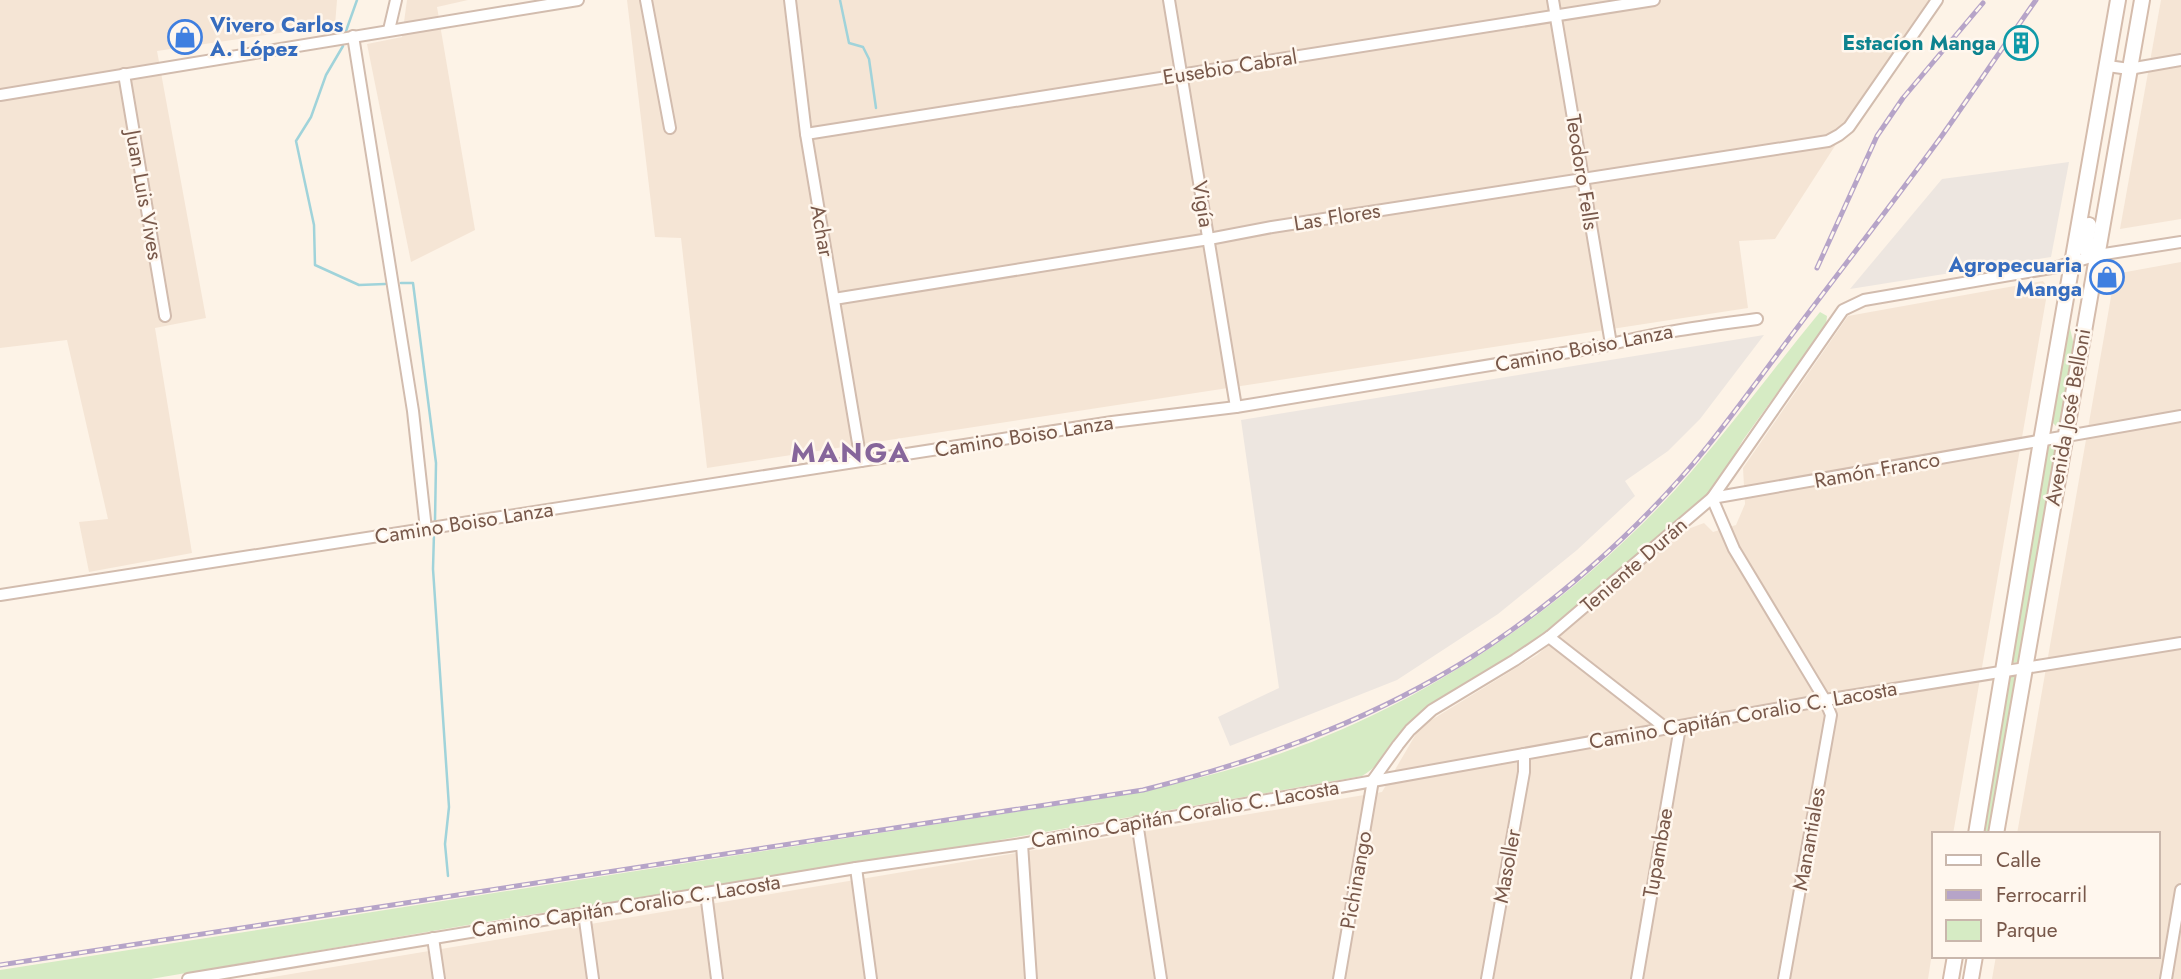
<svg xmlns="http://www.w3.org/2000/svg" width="2181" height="979" viewBox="0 0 2181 979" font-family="Jost,sans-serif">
	<rect width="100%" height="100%" fill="#fdf3e7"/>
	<g fill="#f5e5d5">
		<polygon points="0,0 337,0 335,25 157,51 206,318 155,328 192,553 89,572 79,522 108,519 67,340 0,348"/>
		<polygon points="407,0 468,0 437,7 475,230 411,262 367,44 402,37"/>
		<polygon points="627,0 1929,0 1775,239 1739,241 1748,308 707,468 681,238 655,237"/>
		<polygon points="2161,0 2181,0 2181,219 2120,229"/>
		<polygon points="2181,262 2181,979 1992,979 1996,956 2158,956 2158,834 2017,834 2115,274"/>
		<polygon points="2043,281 2048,288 1953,834 1934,834 1934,940 1928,979 261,979 1382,792 1420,727 1537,655 1680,532 1704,523 1713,532 1736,525 1745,504 1743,468 1848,316"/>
	</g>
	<g fill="#ede6e0">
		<polygon points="2069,162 2051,257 1850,289 1942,179"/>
		<polygon points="1764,335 1700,419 1668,451 1625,481 1635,496 1577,550 1498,614 1397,680 1230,746 1218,717 1279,688 1241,420"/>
	</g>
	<g fill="#d6ebc4">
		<polygon points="2074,292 2069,324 2075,350 2062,424 2056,426 2051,421"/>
		<path d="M1820 312 1827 316 1826 325 1743 440 1723 474 1709 492 1641 555 1553 629 1420 713C1399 732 1386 762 1362 776L886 860 509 918 151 979H0V970L1130 794C1180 783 1230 771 1279 754 1430 702 1568 606 1676 489 1727 433 1772 370 1820 312Z"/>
		<polygon points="2056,441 2059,445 2020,661 2013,663 2010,660 2048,442"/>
		<polygon points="2015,673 2017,675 1990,834 1979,834 2008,674"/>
	</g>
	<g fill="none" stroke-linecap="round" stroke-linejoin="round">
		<g stroke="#a0d3da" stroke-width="2.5">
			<polyline points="840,0 849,43 863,47 869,59 876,108"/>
			<polyline points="346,31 357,0"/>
			<polyline points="343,46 326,75 311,117 296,141 314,225 315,265 359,285 385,284"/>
			<polyline points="401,283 413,283 436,463 435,521"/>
			<polyline points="434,533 433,569 449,807 445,844 448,876"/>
		</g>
		<g stroke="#d2bcae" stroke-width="14">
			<g id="minor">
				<polyline points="646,0 670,128"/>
				<polyline points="790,0 806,134 861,461"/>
				<polyline points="1169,0 1236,407"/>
				<polyline points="1553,0 1611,344"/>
				<polyline points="389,30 396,0"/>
				<polyline points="353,36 413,411 426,529"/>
				<polyline points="2108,66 2129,69 2181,60"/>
				<polyline points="124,74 165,316"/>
				<polyline points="0,95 578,0"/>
				<polyline points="806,134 1654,0"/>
				<polyline points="834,299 1209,239 1272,227 1828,141 1839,135 1849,127 1937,0"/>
				<path d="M0 595 1112 422 1236 407 1600 347C1652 333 1704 326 1757 319"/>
				<polyline points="1549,637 1667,729"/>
				<polyline points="1137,822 1161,979"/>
				<polyline points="1022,844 1031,979"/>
				<polyline points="856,868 871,979"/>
				<polyline points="706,893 717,979"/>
				<polyline points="584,913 593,979"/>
				<polyline points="433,938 439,979"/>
				<polyline points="188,979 856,868 1022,844 1825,700 2181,643"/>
				<polyline points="1339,979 1373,780 1398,745 1410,730 1432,710 1515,660 1549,637 1712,498 1843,310 1864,300 2057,267 2098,255 2181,242"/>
				<polyline points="1487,979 1524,772 1524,754"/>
				<polyline points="1637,979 1680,727"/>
				<polyline points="1784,979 1831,715 1825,700 1734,549 1712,498 2181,416"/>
				<polyline points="2166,979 2181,890"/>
			</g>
		</g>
		<g stroke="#d5bcac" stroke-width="18">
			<g id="secondary">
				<polyline points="2089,225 2086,242 2087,251 2098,255"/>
				<polyline points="1976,834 2041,441 2118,0"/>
				<polyline points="1996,834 2142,0"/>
				<polyline points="1951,979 1955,956"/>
				<polyline points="1971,979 1975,956"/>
			</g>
		</g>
		<use href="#minor" stroke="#fff" stroke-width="10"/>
		<use href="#secondary" stroke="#fff" stroke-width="14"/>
		<g stroke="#b6a4c8" stroke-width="5">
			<g id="rail">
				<polyline points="1817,268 1877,136 1903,98 1983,3"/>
				<path d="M0 965 1143 790C1254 762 1359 725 1457 666 1548 611 1640 530 1707 447 1739 407 1769 365 1800 324 1847 262 1895 200 1941 137 1973 92 2004 45 2036 0"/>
			</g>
		</g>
		<use href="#rail" stroke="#fff7ee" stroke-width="2.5" stroke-dasharray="8" stroke-linecap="butt"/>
	</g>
	<defs>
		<g id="shop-ring" transform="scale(1.75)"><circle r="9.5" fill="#fff7ee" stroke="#3f7fe0" stroke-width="1.5"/><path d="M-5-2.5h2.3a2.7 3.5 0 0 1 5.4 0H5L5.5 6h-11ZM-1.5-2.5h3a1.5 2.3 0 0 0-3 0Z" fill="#3f7fe0"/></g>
		<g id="building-ring" transform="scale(1.75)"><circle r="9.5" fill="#fff7ee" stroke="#0f9aa8" stroke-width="1.5"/><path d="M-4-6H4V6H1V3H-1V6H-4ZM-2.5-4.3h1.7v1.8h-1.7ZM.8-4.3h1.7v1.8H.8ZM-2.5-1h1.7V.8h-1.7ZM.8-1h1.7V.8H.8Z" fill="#0f9aa8"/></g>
	</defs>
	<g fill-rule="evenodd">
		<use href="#shop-ring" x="185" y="37"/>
		<use href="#building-ring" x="2021" y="43"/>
		<use href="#shop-ring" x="2107" y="277"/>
	</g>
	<g text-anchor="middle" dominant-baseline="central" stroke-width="5" stroke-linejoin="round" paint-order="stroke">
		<g font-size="21" font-weight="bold" fill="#366cbe" stroke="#fff7ee" text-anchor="start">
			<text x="210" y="25">Vivero Carlos<tspan x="210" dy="24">A. López</tspan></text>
			<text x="2082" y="265" text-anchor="end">Agropecuaria<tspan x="2082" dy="24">Manga</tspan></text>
		</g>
		<g font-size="21" font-weight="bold" fill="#0d838f" stroke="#fff7ee" text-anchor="end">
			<text x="1996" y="43">Estacíon Manga</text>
		</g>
		<g font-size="21" fill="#78584a" stroke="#fff7ee">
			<text transform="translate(1230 67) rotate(-9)">Eusebio Cabral</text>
			<text transform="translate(1582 172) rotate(81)">Teodoro Fells</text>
			<text transform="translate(144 195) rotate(80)">Juan Luis Vives</text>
			<text transform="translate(1203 204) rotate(81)">Vigía</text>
			<text transform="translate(1337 217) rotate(-9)">Las Flores</text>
			<text transform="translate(822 231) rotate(80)">Achar</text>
			<text transform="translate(1584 348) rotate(-11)">Camino Boiso Lanza</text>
			<text transform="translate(2068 417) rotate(-80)">Avenida José Belloni</text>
			<text transform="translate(1024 436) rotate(-9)">Camino Boiso Lanza</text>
			<text transform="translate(1877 470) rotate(-10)">Ramón Franco</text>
			<text transform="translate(464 523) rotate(-9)">Camino Boiso Lanza</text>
			<text transform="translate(1634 565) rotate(-41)">Teniente Durán</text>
			<text transform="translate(1743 715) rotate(-10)">Camino Capitán Coralio C. Lacosta</text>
			<text transform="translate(1185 814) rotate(-10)">Camino Capitán Coralio C. Lacosta</text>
			<text transform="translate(1809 839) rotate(-80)">Manantiales</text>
			<text transform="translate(1658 853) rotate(-80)">Tupambae</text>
			<text transform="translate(1507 866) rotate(-80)">Masoller</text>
			<text transform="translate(1356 880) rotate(-80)">Pichinango</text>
			<text transform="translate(626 906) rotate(-9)">Camino Capitán Coralio C. Lacosta</text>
		</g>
		<g font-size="28" font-weight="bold" letter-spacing="2" fill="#86669b" stroke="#fff7ee">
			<text x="851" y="452">MANGA</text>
		</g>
	</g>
	<rect x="1932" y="832" width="228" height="126" fill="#fff7ee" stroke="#c9b7ac" stroke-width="2"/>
	<rect x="1946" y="855" width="35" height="10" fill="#ffffff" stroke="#c9b7ac" stroke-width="2"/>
	<text x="1996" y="867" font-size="21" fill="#78584a">Calle</text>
	<rect x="1946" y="890" width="35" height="10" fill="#b6a4c8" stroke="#c9b7ac" stroke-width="2"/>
	<text x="1996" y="902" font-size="21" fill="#78584a">Ferrocarril</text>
	<rect x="1946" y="920" width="35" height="21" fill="#d6ebc4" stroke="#c9b7ac" stroke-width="2"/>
	<text x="1996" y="937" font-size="21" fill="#78584a">Parque</text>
</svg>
